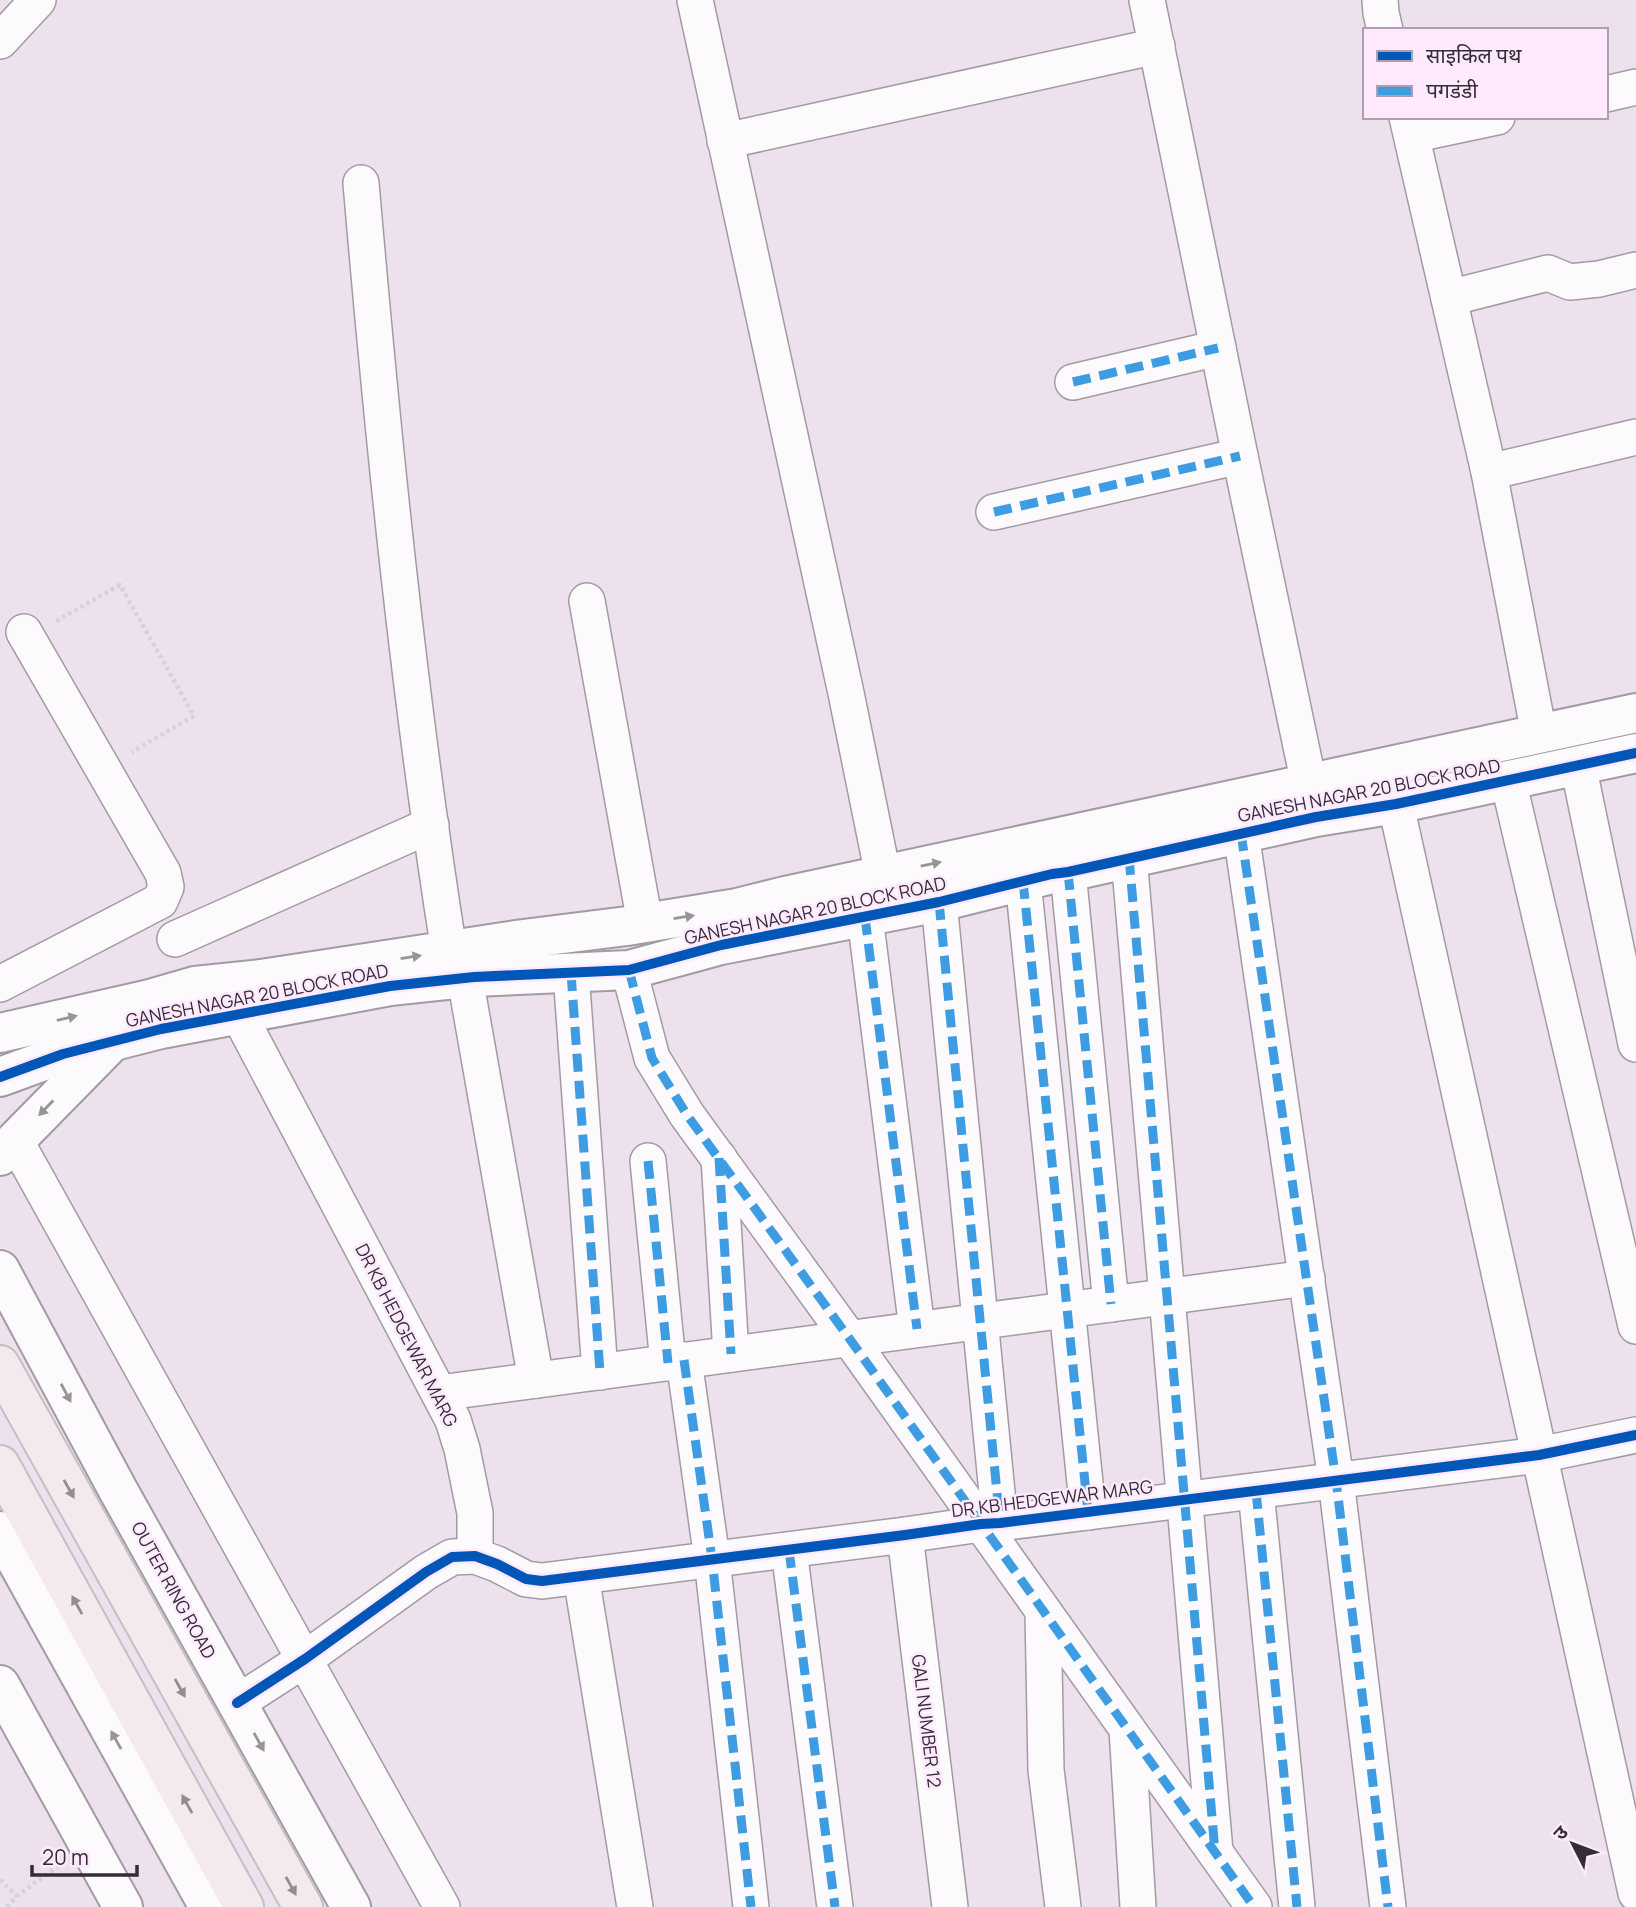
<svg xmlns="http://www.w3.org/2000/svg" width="1636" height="1907" viewBox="0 0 1636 1907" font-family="Manrope,'Noto Sans Devanagari',sans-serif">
	<rect width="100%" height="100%" fill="#ece1ec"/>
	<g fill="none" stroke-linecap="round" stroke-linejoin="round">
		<g stroke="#a39ba3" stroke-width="38">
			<g id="minor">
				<polyline points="695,0 846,693 883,875 886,902"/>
				<polyline points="1147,0 1240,456 1309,784"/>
				<polyline points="1380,0 1381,13 1385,30"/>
				<polyline points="0,41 38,0"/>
				<polyline points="1606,94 1636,87"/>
				<polyline points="1407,117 1489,472 1539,734"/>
				<polyline points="1412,135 1497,117"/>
				<polyline points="725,141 1157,46"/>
				<path d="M361 183C383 440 409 697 449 951"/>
				<polyline points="1449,298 1548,273 1570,282 1599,279 1636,270"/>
				<polyline points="1073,382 1218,348"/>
				<polyline points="1489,472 1636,437"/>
				<polyline points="994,512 1240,456"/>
				<polyline points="587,601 645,923"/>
				<polyline points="1578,765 1636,1044"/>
				<polyline points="1390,778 1636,1893"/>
				<polyline points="1508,780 1636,1326"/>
				<polyline points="1241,833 1336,1480 1388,1907"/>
				<polyline points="1129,857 1215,1852"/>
				<polyline points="1068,872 1111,1304"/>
				<polyline points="1023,881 1088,1512"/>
				<polyline points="939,902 1000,1523"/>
				<polyline points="865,917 917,1329"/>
				<polyline points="175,939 431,825"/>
				<polyline points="629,970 652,1058 687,1115 849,1338 1254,1907"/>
				<polyline points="571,973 600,1372"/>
				<polyline points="465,978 536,1380"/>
				<polyline points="0,984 160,901 166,887 163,873 24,632"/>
				<polyline points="239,1015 453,1420 462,1449 475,1513 475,1556"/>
				<polyline points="15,1140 442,1907"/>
				<polyline points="719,1158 731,1354"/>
				<polyline points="648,1161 668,1363"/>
				<polyline points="684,1360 712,1559 751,1907"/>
				<polyline points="439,1393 1307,1278"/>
				<polyline points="1256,1491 1297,1907"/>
				<polyline points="905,1535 950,1907"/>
				<polyline points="789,1550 835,1907"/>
				<polyline points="581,1576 635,1907"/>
				<polyline points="1043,1611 1046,1770 1063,1907"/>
				<polyline points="237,1703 305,1659 426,1572 452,1557 475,1556 497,1564 526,1579 542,1581 905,1535 981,1524 1000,1523 1539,1455 1636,1435"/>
				<polyline points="1127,1729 1138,1907"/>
			</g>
		</g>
		<g stroke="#a39ba3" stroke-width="42">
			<g id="tertiary">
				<polyline points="0,1033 150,999 195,986 261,979 523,939 627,926 737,908 785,896 1636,713"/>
				<polyline points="0,1077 63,1054 161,1029 390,986 474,977 629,970 721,945 939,902 1052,874 1068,872 1316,817 1396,804 1636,753"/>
				<polyline points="0,1156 112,1042"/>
				<polyline points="0,1270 118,1490 351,1907"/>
				<polyline points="0,1531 209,1907"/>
				<polyline points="0,1685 123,1907"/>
			</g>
		</g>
		<g stroke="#c4bfc4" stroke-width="42">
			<g id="primary">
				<polyline points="0,1365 303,1907"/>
				<polyline points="0,1465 244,1907"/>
			</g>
		</g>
		<g stroke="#d6d3d6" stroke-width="4.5" stroke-dasharray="3.5 3.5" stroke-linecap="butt">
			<polyline points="59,622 58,620 120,585 194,716 132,752"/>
			<polyline points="0,1880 17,1896"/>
			<polyline points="7,1907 17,1896 57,1867"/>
		</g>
		<use href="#minor" stroke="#fcfafc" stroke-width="35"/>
		<use href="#tertiary" stroke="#fcfafc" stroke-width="38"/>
		<use href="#primary" stroke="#f4eaee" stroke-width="38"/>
		<g stroke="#3e9de2" stroke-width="9" stroke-dasharray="18 9" stroke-linecap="butt">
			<polyline points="1073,382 1218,348"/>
			<polyline points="994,512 1240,456"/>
			<polyline points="1241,833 1336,1480 1388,1907"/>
			<polyline points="1129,857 1215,1852"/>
			<polyline points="1068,872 1111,1304"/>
			<polyline points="1023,881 1088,1512"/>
			<polyline points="939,902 1000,1523"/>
			<polyline points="865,917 917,1329"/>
			<polyline points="629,970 652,1058 687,1115 849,1338 1254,1907"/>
			<polyline points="571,973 600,1372"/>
			<polyline points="719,1158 731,1354"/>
			<polyline points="648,1161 668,1363"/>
			<polyline points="684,1360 712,1559 751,1907"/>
			<polyline points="1256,1491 1297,1907"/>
			<polyline points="789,1550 835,1907"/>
		</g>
		<g stroke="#fee9fe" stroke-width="15">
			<g id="cycleway">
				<polyline points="0,1077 63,1054 161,1029 390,986 474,977 629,970 721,945 939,902 1052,874 1068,872 1316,817 1396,804 1636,753"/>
				<polyline points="237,1703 305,1659 426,1572 452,1557 475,1556 497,1564 526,1579 542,1581 905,1535 981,1524 1000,1523 1539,1455 1636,1435"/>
			</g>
		</g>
		<use href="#cycleway" stroke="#0057b8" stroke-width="10"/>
	</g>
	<defs><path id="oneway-solid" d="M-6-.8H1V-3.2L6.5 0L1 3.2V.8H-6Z" transform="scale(1.75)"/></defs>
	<g fill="#989498">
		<use href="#oneway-solid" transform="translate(931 864) rotate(-12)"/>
		<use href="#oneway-solid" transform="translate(684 917) rotate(-9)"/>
		<use href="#oneway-solid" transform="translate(411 957) rotate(-9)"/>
		<use href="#oneway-solid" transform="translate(67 1018) rotate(-13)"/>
		<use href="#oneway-solid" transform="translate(46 1108) rotate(134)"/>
		<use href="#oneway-solid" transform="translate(66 1393) rotate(62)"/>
		<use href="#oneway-solid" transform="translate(116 1740) rotate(-119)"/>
		<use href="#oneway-solid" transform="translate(259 1742) rotate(61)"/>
	</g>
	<g fill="#948c92">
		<use href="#oneway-solid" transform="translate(69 1489) rotate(61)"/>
		<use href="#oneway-solid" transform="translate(77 1605) rotate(-119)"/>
		<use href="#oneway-solid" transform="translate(180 1688) rotate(61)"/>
		<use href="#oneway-solid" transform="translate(187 1804) rotate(-119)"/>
		<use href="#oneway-solid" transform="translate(291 1886) rotate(61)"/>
	</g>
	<g text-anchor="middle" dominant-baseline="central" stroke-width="5" stroke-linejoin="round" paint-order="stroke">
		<g font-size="18" fill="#352d35" stroke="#fee9fe">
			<text transform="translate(1369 790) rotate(-11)">GANESH NAGAR 20 BLOCK ROAD</text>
			<text transform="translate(815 910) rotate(-12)">GANESH NAGAR 20 BLOCK ROAD</text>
			<text transform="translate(257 995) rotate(-11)">GANESH NAGAR 20 BLOCK ROAD</text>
			<text transform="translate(407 1335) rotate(63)">DR KB HEDGEWAR MARG</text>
			<text transform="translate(1052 1498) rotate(-7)">DR KB HEDGEWAR MARG</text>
			<text transform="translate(174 1590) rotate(61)">OUTER RING ROAD</text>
			<text transform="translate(927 1721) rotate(83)">GALI NUMBER 12</text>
		</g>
	</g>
	<rect x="1363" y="28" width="245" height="91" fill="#fee9fe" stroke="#ae9eae" stroke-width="2"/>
	<rect x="1377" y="51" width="35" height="10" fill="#0057b8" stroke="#ae9eae" stroke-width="2"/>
	<text x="1426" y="63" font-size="21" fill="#352d35">साइकिल पथ</text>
	<rect x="1377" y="86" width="35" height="10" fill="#3e9de2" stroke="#ae9eae" stroke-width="2"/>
	<text x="1426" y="98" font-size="21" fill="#352d35">पगडंडी</text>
	<g transform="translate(1573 1844) rotate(312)" stroke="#fee9fe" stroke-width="5" paint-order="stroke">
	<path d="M0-5L12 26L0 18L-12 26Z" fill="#352d35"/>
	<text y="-10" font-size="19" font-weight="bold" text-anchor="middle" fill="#352d35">उ</text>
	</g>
	<path d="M32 1865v10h105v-10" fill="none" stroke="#352d35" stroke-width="3.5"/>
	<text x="42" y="1865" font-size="21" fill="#352d35" stroke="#fee9fe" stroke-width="5" paint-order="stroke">20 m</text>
</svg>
